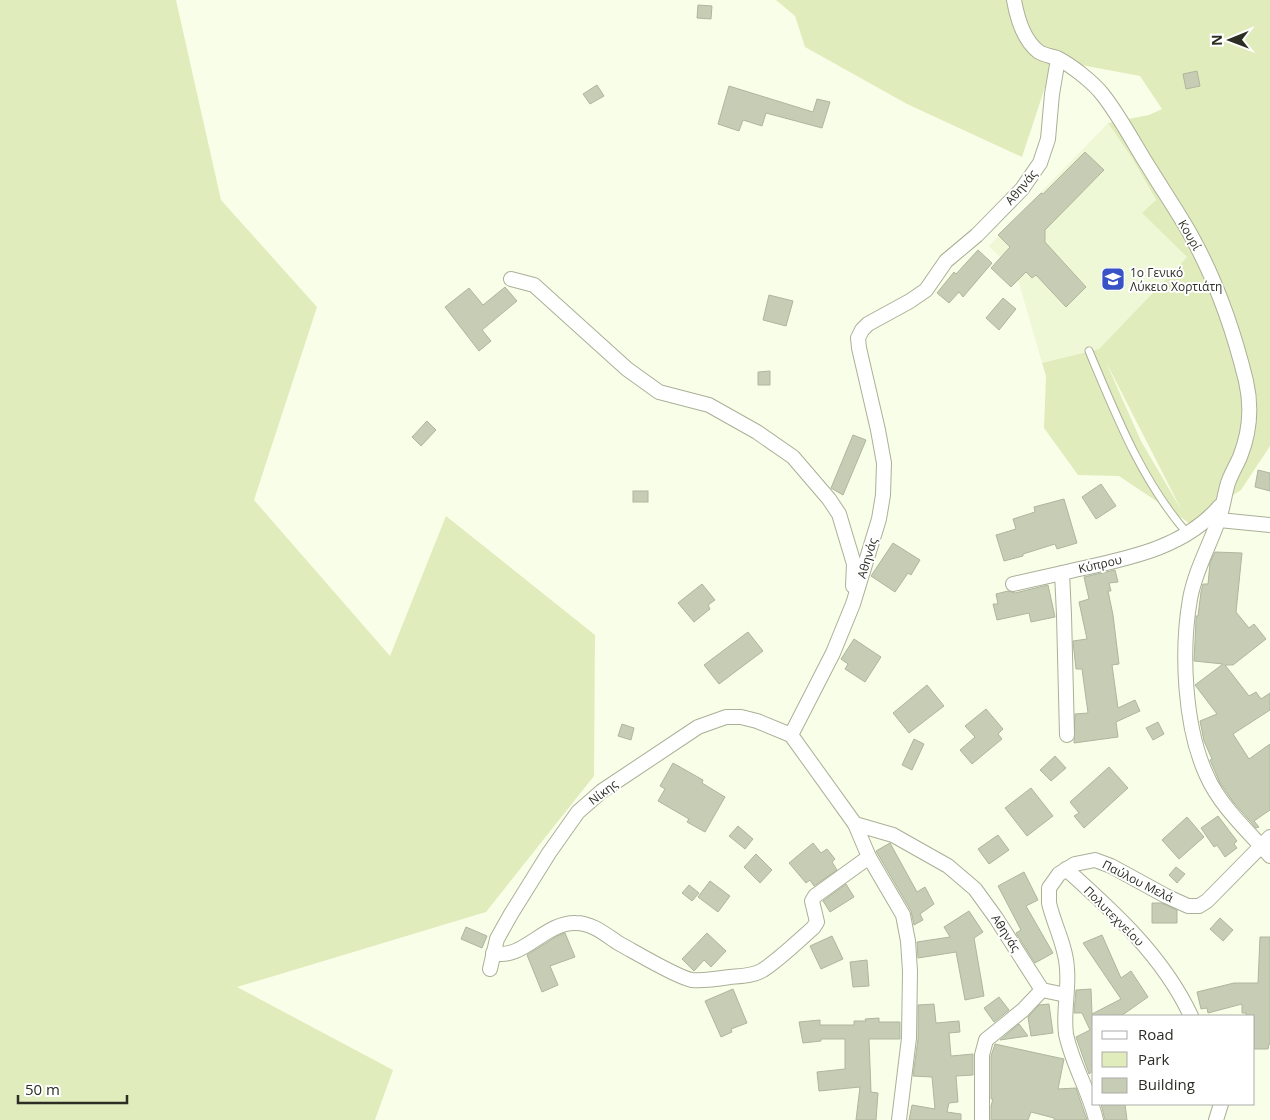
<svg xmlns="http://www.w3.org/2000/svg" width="1270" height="1120" viewBox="0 0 1270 1120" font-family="'Open Sans',sans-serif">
	<rect width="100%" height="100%" fill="#f9fee9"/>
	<polygon fill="#eff8d6" points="1108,123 1132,158 1156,201 1143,213 1187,257 1099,349 1042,363 1018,280 1020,277 989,246"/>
	<g fill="#e1ecbc" fill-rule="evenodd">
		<polygon points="0,0 176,0 221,200 317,307 254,500 390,656 446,516 595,635 594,776 486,912 237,987 393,1070 375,1120 0,1120"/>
		<path d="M776 0H1270V446L1241 490 1189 523 1119 476 1078 475 1044 428 1046 376 1042 363 1099 349 1187 257 1142 213 1156 200 1132 158 1108 123 1149 115 1162 109 1140 76 1054 60 1022 157 907 104 805 47 795 16ZM1106 362 1182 511 1141 441Z"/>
	</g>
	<g fill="#c7cdb4" stroke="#afb69d">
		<polygon points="698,5 712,6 711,19 697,18"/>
		<polygon points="1197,71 1200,86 1186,89 1183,74"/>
		<polygon points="597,85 604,96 590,104 583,94"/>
		<polygon points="729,86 813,112 817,99 830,102 822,128 766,113 762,126 743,120 739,131 718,124"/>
		<polygon points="1085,152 1104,170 1045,230 1045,242 1086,287 1066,307 1036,275 1032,278 1026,272 1011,287 991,268 1010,247 998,235 1041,193 1043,194"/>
		<polygon points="978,250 992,263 963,297 959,292 949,303 937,293 954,272 956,274"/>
		<polygon points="505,287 517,301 482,330 491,341 479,351 445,307 469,288 483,305"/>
		<polygon points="769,295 793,301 786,326 763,320"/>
		<polygon points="1003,298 1016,309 999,330 986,318"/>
		<polygon points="770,371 770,385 758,385 758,372"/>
		<polygon points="427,421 436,430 421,446 412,437"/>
		<polygon points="853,435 866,440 843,495 831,488"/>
		<polygon points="1258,470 1270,473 1270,491 1255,487"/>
		<polygon points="1101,484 1116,506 1096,519 1082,497"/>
		<rect x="633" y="491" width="15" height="11"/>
		<polygon points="1064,499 1077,543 1057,549 1055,544 1023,554 1023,556 1004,561 996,535 1016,529 1013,519 1035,512 1034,507"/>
		<polygon points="893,543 920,560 911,575 908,573 895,592 871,576"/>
		<polygon points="1215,552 1242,553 1236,612 1249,628 1254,624 1266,639 1233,665 1225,665 1249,696 1256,692 1261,699 1270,693 1270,710 1233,734 1249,759 1270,744 1270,810 1254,821 1259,827 1256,828 1234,803 1220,783 1210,760 1212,759 1204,741 1200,721 1217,714 1195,685 1223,664 1194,661 1196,620 1196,616 1198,616 1201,592 1203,584 1208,584 1210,563"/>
		<polygon points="1115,570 1118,582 1109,583 1111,591 1108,591 1113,615 1119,664 1112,665 1118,708 1135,700 1140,711 1116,722 1118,737 1074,743 1075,714 1088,713 1082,669 1076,669 1074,651 1073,641 1087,639 1079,602 1089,599 1084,577"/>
		<polygon points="702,584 715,600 708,605 710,609 694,622 678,603"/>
		<polygon points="1048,585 1055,617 1031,622 1029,613 997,620 993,604 998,604 996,594 1008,591 1015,593"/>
		<polygon points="748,632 763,651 719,684 704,665"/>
		<polygon points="854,639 881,657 865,682 845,669 848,664 841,659"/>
		<polygon points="927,685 944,706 909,733 893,713"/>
		<polygon points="986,709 1003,729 998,734 1002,739 972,764 960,750 975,737 965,726"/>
		<polygon points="1158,722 1164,734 1153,740 1146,728"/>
		<polygon points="622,724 634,728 631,740 618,736"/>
		<polygon points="914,739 924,744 912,770 902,765"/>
		<polygon points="1055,756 1066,768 1051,781 1040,770"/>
		<polygon points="673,763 703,780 702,783 725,797 705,832 687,822 689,819 658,801 665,789 660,786"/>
		<polygon points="1109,767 1128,788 1084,828 1074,816 1079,813 1070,802"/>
		<polygon points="1031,788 1053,816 1027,836 1005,808"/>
		<polygon points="1218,816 1237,841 1234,844 1237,848 1225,857 1217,845 1214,847 1201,828"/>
		<polygon points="1187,817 1204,837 1179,859 1162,840"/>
		<polygon points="738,826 753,839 745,849 729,836"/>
		<polygon points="998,835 1009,850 989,864 978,849"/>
		<polygon points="813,843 821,853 827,849 835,859 832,862 837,870 814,886 810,880 806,883 789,863"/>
		<polygon points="890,843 917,892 925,887 934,904 920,914 923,920 914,925 911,911 876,851"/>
		<polygon points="756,854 772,870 760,883 744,867"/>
		<polygon points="1176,867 1185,874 1177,883 1169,875"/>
		<polygon points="1024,872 1038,900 1026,906 1053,953 1035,963 1016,933 1021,930 998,886"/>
		<polygon points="710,881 730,896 718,912 698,897"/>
		<polygon points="846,884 854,897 830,912 823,901"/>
		<polygon points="689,885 699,893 692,901 682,893"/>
		<polygon points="1152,903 1161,903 1177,910 1177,923 1152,923"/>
		<polygon points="969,911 983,932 974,938 984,996 965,1000 956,952 918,958 917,942 950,937 944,927"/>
		<polygon points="1220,918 1233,930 1223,941 1210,929"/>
		<polygon points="466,927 487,936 482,948 461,939"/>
		<polygon points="565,933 575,957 550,966 558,985 542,992 527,955 557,936"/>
		<polygon points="707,933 726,951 711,967 704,960 694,971 682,959"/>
		<polygon points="1102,935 1121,978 1131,971 1148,997 1121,1016 1092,1016 1094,1070 1089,1074 1076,1037 1090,1030 1082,1013 1074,1013 1076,990 1091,989 1092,1014 1121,999 1083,943"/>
		<polygon points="832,936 843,959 821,969 810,946"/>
		<polygon points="1260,937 1270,937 1270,1044 1269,1044 1268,1049 1254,1049 1254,1016 1246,1016 1246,1013 1242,1013 1242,1004 1208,1013 1207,1008 1201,1009 1197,992 1234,983 1258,983"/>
		<polygon points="867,960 869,986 853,987 850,962"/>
		<polygon points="733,989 747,1023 731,1029 732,1032 721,1037 705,1001"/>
		<polygon points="999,997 1009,1010 994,1022 984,1008"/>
		<polygon points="934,1004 936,1023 959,1021 960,1032 949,1033 951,1056 973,1054 973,1075 956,1076 958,1102 949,1103 947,1112 961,1114 961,1120 909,1120 912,1105 935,1109 932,1077 913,1076 918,1039 918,1005"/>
		<polygon points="1049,1004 1053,1033 1031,1036 1028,1017 1039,1005"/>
		<polygon points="879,1018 879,1022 900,1022 900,1039 869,1039 871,1092 878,1093 876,1120 856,1120 860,1087 819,1091 817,1072 845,1069 845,1039 821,1039 821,1041 803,1043 799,1022 820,1020 820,1025 854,1025 854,1021 866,1021 865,1019"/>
		<polygon points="1019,1024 1028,1036 1000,1040"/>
		<polygon points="995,1044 1064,1059 1058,1089 1076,1088 1087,1120 1054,1120 1054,1118 1031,1112 1028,1120 991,1120 991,1106 993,1099 991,1099 991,1056"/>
		<polygon points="1101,1104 1125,1104 1127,1120 1105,1120"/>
	</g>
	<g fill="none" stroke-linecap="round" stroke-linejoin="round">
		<g stroke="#aab097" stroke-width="9">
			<path id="service" d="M1089 351C1116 415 1141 480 1187 533"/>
		</g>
		<g stroke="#aab097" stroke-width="16">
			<g id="minor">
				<path d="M1014 0C1017 17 1024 41 1039 52 1044 55 1051 56 1057 58 1071 65 1093 82 1103 95 1121 118 1134 144 1150 169 1164 192 1180 215 1193 239 1217 283 1234 332 1246 381 1252 407 1250 432 1240 457 1236 466 1231 474 1228 483 1224 496 1223 509 1218 521 1209 547 1195 571 1190 599 1181 651 1184 727 1207 776 1220 806 1249 832 1270 856"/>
				<polyline points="1058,59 1052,94 1048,139 1040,163 1022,189 977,235 946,261 926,290 910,301 868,324 862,330 858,338 859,348 878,430 884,463 883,495 879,519 853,604 833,653 791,735 855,824 893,835 948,866 975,889 996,918 1042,990 1066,995"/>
				<polyline points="511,279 534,285 627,369 659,392 709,405 757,432 793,457 829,499 839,514 854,564 853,586"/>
				<polyline points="1219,520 1270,525"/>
				<polyline points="1013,584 1062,573"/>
				<path d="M1067 735 1064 615 1062 573C1117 560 1181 552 1220 506"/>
				<polyline points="855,824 869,857 903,915 908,941 910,971 909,1038 899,1120"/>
				<path d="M1066 869C1114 912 1163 956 1191 1016"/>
				<path d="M493 953C523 961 544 922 576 923 593 923 607 936 620 944 635 952 678 978 692 980 704 981 717 979 730 977 741 976 753 976 763 970 781 958 797 942 813 928L817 922 812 901 815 896 869 857"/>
				<polyline points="490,969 497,939 511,914 549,853 578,812 602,791 698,727 726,717 741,717 757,721 791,735"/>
				<polyline points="982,1120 982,1055 986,1040 1023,1010 1042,990"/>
				<path d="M1096 1120C1089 1090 1072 1064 1066 1034 1063 1012 1069 990 1067 969 1066 946 1054 925 1049 903V888L1059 874 1075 864 1095 860 1111 866 1166 896 1188 906H1199L1207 901 1270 837"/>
				<polyline points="1216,1120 1221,1104"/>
			</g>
		</g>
		<use href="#service" stroke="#fff" stroke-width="7"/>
		<use href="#minor" stroke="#fff" stroke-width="14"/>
	</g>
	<defs>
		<g id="school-square" transform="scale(1.25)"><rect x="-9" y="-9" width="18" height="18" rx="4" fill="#3853c5" stroke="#fff"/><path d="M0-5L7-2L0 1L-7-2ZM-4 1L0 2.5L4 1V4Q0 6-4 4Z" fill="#fff"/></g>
	</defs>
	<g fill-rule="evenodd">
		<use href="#school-square" x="1113" y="279"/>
	</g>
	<g text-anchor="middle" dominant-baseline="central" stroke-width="4" stroke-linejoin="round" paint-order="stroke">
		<g font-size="12" fill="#2c2e24" stroke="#fff">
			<text transform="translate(1021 187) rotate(-50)">Αθηνάς</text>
			<text transform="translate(1190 235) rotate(60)">Κουρί</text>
			<text transform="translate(867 558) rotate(-73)">Αθηνάς</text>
			<text transform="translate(1100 564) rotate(-13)">Κύπρου</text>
			<text transform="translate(603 792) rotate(-37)">Νίκης</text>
			<text transform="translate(1138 881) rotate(27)">Παύλου Μελά</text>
			<text transform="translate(1114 916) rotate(45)">Πολυτεχνείου</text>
			<text transform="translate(1006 933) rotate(57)">Αθηνάς</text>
		</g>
		<g font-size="12" fill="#2c2e24" stroke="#fff" text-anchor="start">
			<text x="1130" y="272">1ο Γενικό<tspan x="1130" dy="14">Λύκειο Χορτιάτη</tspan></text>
		</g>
	</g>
	<rect x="1092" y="1015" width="162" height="90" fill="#ffffff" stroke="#ababa7"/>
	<rect x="1102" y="1031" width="25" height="8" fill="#ffffff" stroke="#ababa7"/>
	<text x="1138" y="1040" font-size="15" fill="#2c2e24">Road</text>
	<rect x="1102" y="1052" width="25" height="15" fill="#e1ecbc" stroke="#ababa7"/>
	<text x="1138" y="1065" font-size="15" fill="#2c2e24">Park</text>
	<rect x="1102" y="1078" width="25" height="15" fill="#c7cdb4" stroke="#ababa7"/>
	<text x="1138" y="1090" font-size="15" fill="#2c2e24">Building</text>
	<g transform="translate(1230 40) rotate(269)" stroke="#ffffff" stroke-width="4" paint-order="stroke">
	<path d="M0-4L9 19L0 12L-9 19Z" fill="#2c2e24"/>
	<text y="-8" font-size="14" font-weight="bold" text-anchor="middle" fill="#2c2e24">N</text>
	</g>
	<path d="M18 1095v8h109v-8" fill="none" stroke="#2c2e24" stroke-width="2.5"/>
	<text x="25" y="1095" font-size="15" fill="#2c2e24" stroke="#ffffff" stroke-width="4" paint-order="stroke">50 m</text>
</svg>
